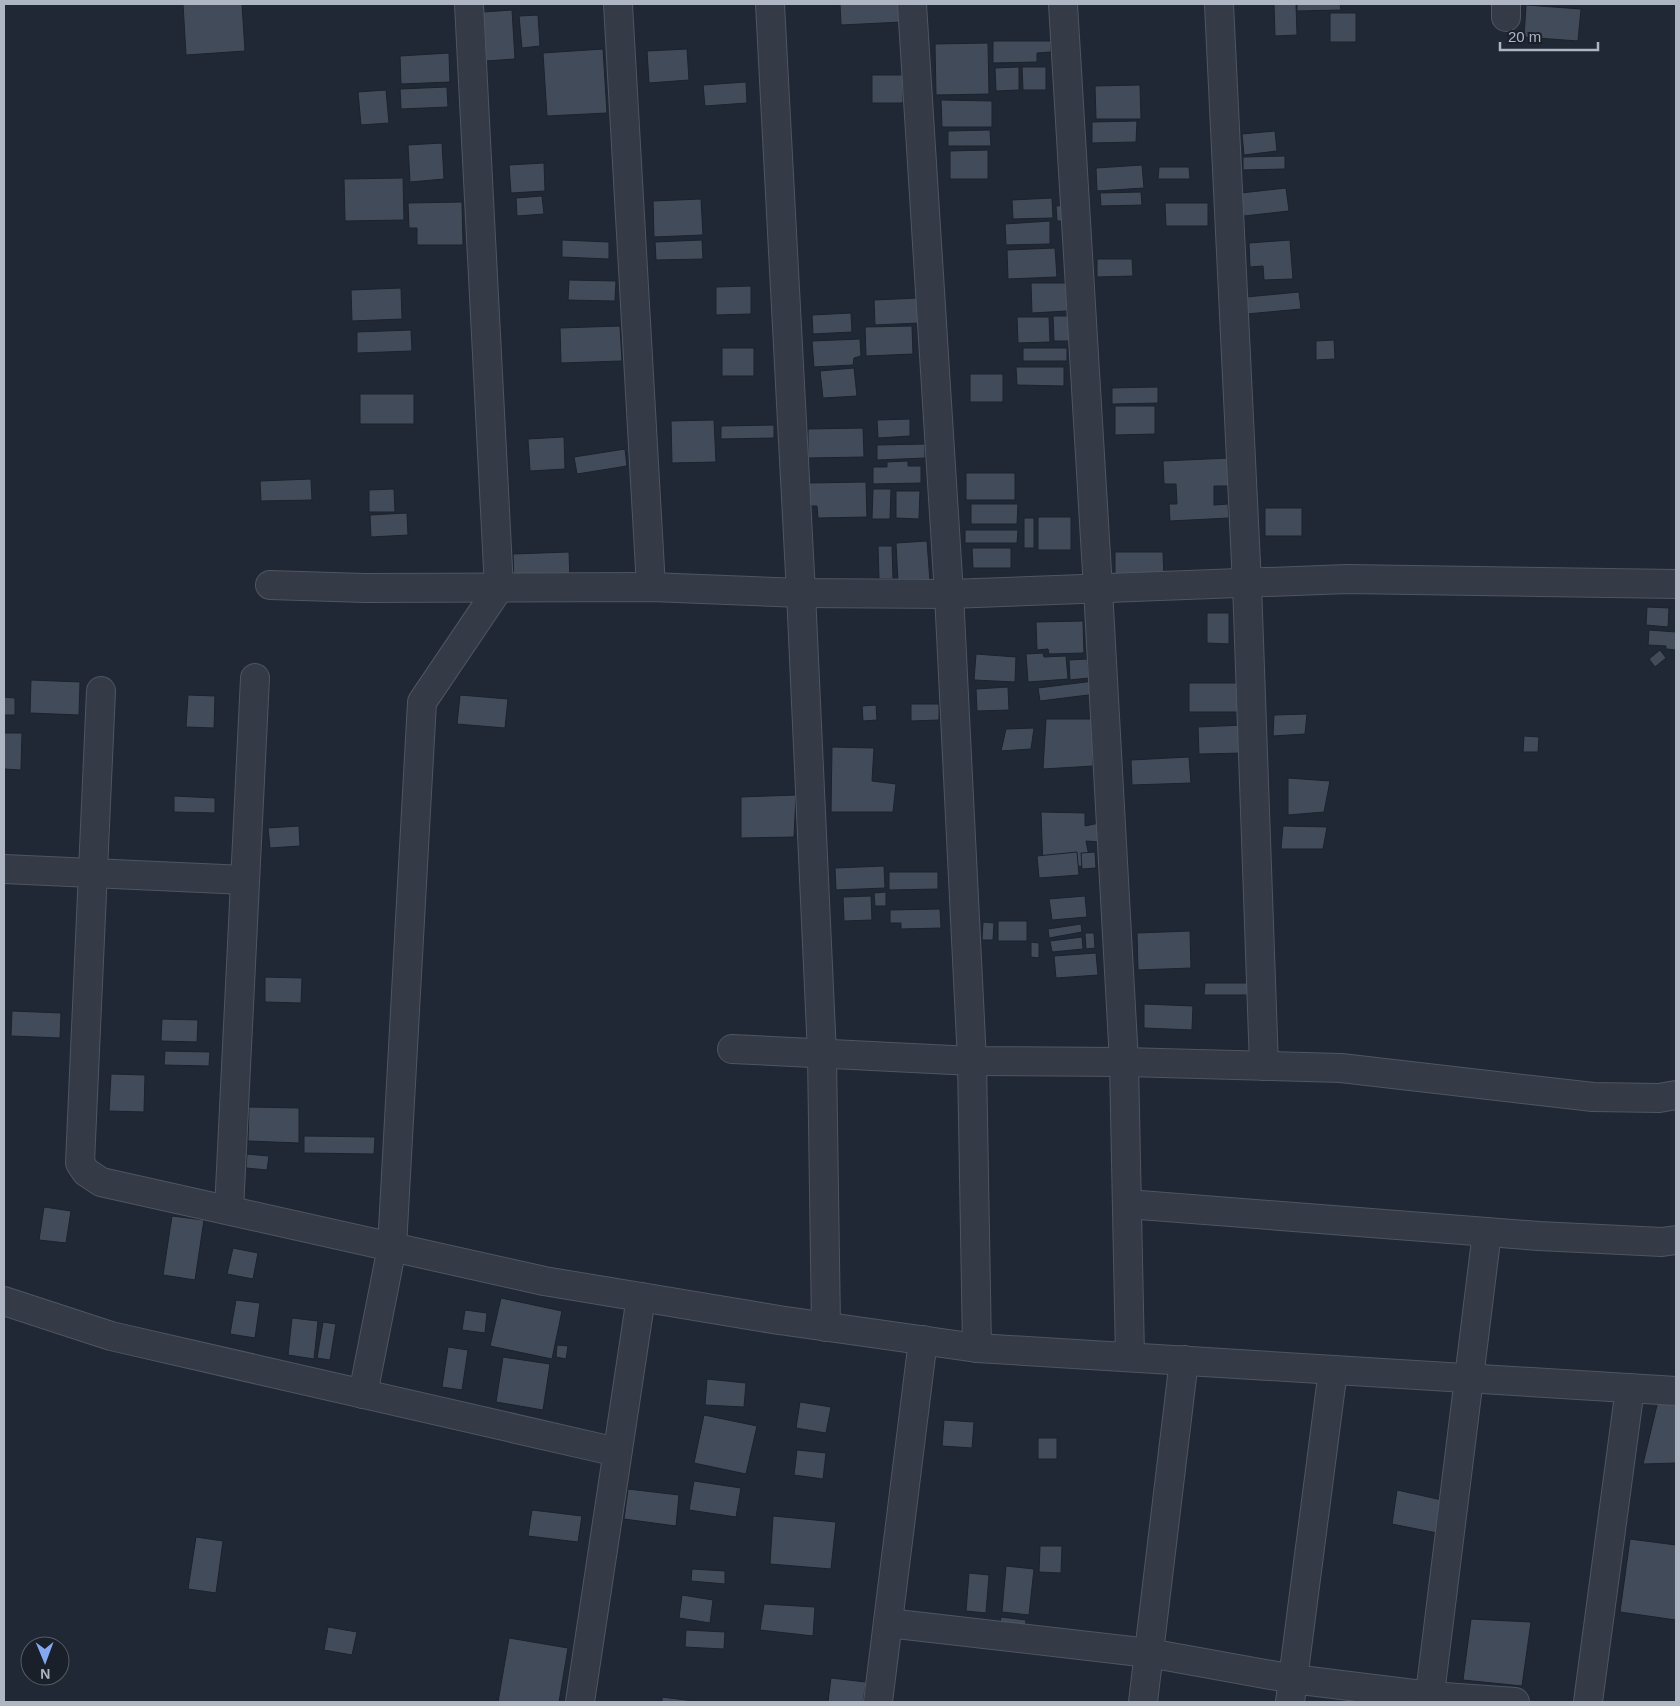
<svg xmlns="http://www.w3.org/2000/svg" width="1680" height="1706" viewBox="0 0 1680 1706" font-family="Arial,sans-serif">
	<rect width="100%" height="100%" fill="#212835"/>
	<g fill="#424b5a" stroke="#1c222c">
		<polygon points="183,4 242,4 245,51 186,55"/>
		<polygon points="840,4 901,4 902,22 841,25"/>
		<polygon points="1274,4 1296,4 1297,35 1275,36"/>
		<polygon points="1297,4 1340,4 1341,10 1297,11"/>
		<polygon points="1526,5 1581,9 1578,41 1524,37"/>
		<polygon points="512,10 515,59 486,61 483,12"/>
		<rect x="1330" y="13" width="26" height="29"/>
		<polygon points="538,15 540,46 522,48 519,16"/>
		<polygon points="993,41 1051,41 1051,52 1037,53 1037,62 993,63"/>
		<polygon points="988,43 989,94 936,95 935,44"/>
		<polygon points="603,49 607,113 547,116 543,53"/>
		<polygon points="687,49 689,80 649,83 647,51"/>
		<polygon points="449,53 450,82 401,84 400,56"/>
		<polygon points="1019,67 1019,90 996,91 995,68"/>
		<polygon points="1022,67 1046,67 1046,90 1023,90"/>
		<rect x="872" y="75" width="31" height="28"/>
		<polygon points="746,82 747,103 705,106 703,85"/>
		<polygon points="1140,85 1141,119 1096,119 1095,86"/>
		<polygon points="447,87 448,107 401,109 400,89"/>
		<polygon points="386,90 389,123 361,125 358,92"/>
		<polygon points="941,100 992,101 992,127 942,127"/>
		<polygon points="1137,121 1136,142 1092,143 1092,122"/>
		<polygon points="990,130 991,146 948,146 948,131"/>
		<polygon points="1275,131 1277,151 1244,155 1242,134"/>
		<polygon points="442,143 444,179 410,182 408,145"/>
		<polygon points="988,150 988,179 950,179 950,151"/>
		<polygon points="1285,156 1285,169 1243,170 1243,157"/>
		<polygon points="544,163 545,191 511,193 509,165"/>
		<polygon points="1142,165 1144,188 1097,191 1096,168"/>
		<polygon points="1159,167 1189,167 1190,179 1158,179"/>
		<polygon points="403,178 404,220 345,221 344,179"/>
		<polygon points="1286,188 1289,211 1244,216 1241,193"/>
		<polygon points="1141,192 1142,205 1101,206 1100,193"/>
		<polygon points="542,196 544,214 517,216 516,198"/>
		<polygon points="1052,198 1053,218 1013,219 1012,200"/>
		<polygon points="701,199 703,235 654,237 653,201"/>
		<polygon points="462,202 463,245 417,245 417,228 409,228 408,203"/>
		<polygon points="1165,203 1208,203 1208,226 1166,226"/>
		<polygon points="1065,205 1066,221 1057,221 1056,206"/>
		<polygon points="1050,221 1050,244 1006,245 1005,224"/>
		<polygon points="562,240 609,242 609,259 562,257"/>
		<polygon points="702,240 703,259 656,260 655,242"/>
		<polygon points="1290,240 1293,279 1264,280 1263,266 1250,267 1249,243"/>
		<polygon points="1055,248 1057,277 1008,279 1007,250"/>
		<polygon points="1097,259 1132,259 1133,276 1097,277"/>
		<polygon points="569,280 616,281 615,301 568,300"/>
		<polygon points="1031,283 1066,283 1067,311 1032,313"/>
		<polygon points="751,286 751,314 716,315 716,287"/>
		<polygon points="401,288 402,319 352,321 351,290"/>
		<polygon points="1299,292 1301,309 1247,314 1246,297"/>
		<polygon points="918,298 919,323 875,325 874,300"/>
		<polygon points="851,313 852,332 813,334 812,315"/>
		<polygon points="1053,316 1069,316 1070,341 1054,341"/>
		<polygon points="1017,317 1049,317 1050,342 1018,343"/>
		<polygon points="620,326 622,361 561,363 560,328"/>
		<polygon points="912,326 913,354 866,356 865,327"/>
		<polygon points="411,330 412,351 357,353 357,332"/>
		<polygon points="860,339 861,356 854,358 853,365 814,367 812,341"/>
		<polygon points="1334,340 1335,359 1316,360 1316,341"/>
		<rect x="722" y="348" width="32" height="28"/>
		<rect x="1023" y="348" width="44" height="13"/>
		<polygon points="1016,367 1064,367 1064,386 1017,385"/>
		<polygon points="854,368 857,396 823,398 820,371"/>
		<rect x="970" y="374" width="33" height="28"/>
		<polygon points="1158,387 1158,403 1112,404 1112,388"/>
		<rect x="360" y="394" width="54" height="30"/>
		<polygon points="1115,406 1155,406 1155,434 1115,435"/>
		<polygon points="910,419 910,436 878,438 877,420"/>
		<polygon points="714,420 716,462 672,463 671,421"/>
		<polygon points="774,425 774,438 721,439 721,426"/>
		<polygon points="863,428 864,457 808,458 808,429"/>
		<polygon points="564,437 565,469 530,471 528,439"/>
		<polygon points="925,444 925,458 877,460 877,445"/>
		<polygon points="625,449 627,466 577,474 574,457"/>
		<polygon points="1229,458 1231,486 1214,486 1214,505 1228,504 1229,518 1170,521 1169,504 1177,504 1176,484 1164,484 1163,461"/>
		<polygon points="908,461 908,466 921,466 921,483 873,484 873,467 887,467 887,462"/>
		<rect x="966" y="473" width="49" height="27"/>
		<polygon points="311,479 312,500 261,501 260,481"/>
		<polygon points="866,482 867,517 818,518 817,506 809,506 808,483"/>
		<polygon points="394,489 395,512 369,512 369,490"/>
		<polygon points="873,489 891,489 890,519 872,519"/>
		<polygon points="896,491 920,491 919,519 896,518"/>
		<polygon points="971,504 1018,504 1017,524 971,524"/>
		<rect x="1265" y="508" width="37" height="28"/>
		<polygon points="407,513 408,535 371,537 370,515"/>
		<rect x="1038" y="517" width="33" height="33"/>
		<rect x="1024" y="518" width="10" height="30"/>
		<polygon points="965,530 1018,530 1017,543 965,543"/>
		<polygon points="927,541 930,582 898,583 896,543"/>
		<polygon points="878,546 892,546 893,579 879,579"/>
		<polygon points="972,548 1011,548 1011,568 973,568"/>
		<polygon points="569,552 570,580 514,583 513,554"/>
		<polygon points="1115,552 1163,552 1164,580 1115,581"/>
		<polygon points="1647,607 1669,608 1668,627 1646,625"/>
		<polygon points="1207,613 1229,613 1229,644 1207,643"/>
		<polygon points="1083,621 1084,653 1049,654 1048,649 1037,650 1036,622"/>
		<polygon points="1649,630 1676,632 1676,650 1666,649 1666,646 1648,645"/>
		<polygon points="1660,650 1666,658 1655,667 1649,659"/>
		<polygon points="1043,653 1044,657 1066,656 1068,679 1028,682 1026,654"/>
		<polygon points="976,654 1016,657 1015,682 974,680"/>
		<polygon points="1087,659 1089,678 1070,680 1069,660"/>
		<polygon points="31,680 80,682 79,715 30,713"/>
		<polygon points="1094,681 1096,694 1040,701 1038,688"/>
		<rect x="1189" y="683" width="49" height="29"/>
		<polygon points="1008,687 1009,710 977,711 976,689"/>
		<polygon points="188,695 215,696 214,728 186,727"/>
		<polygon points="460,695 508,699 505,728 457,724"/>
		<polygon points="4,697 15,698 15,715 4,715"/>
		<polygon points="911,704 939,704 939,720 911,721"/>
		<polygon points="876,705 877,720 863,721 862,706"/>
		<polygon points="1307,714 1305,734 1273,736 1274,715"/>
		<polygon points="1046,719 1092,719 1093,766 1043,769"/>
		<polygon points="1243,725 1244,753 1199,754 1198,727"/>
		<polygon points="1034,728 1031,749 1001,751 1006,729"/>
		<polygon points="4,733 22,733 21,770 4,769"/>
		<polygon points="1524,736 1539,737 1538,752 1523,752"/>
		<polygon points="832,747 874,748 872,781 896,784 893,812 831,812"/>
		<polygon points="1189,757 1191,783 1132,785 1131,760"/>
		<polygon points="1288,778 1330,781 1324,812 1288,815"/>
		<polygon points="796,795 794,837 741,838 741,797"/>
		<polygon points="174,796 215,798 215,813 174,812"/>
		<polygon points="1041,812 1085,813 1085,826 1099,823 1100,842 1086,841 1091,866 1043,867"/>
		<polygon points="299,826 300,846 270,848 268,828"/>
		<polygon points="1283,826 1327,827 1323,849 1281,849"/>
		<polygon points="1077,852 1079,875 1039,878 1037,856"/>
		<polygon points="1095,852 1096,868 1082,869 1081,853"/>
		<polygon points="884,866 885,888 836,890 835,868"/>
		<polygon points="889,872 938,872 938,889 889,890"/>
		<polygon points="886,892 886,906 875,906 874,893"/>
		<polygon points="871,896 872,920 844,921 843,897"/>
		<polygon points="1085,896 1087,917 1052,920 1049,899"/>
		<polygon points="940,909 941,928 901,929 901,923 890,923 890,910"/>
		<rect x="998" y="921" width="29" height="20"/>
		<polygon points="983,922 994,923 993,940 982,940"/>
		<polygon points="1081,924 1082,932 1049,938 1048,929"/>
		<polygon points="1190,931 1191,968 1138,970 1137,933"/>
		<polygon points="1085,933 1094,933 1095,948 1086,949"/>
		<polygon points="1082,937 1083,949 1052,952 1050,941"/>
		<polygon points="1031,942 1039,943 1039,958 1031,957"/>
		<polygon points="1096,953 1098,975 1056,978 1054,956"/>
		<polygon points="265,977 302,978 301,1003 265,1002"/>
		<polygon points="1205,983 1248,983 1248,995 1204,995"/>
		<polygon points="1144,1004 1193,1006 1192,1030 1144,1028"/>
		<polygon points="12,1011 61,1013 60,1038 11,1036"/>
		<polygon points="162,1019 198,1020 197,1042 161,1041"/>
		<polygon points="165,1051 210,1052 209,1066 164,1065"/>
		<polygon points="111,1074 145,1075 144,1112 109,1111"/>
		<polygon points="249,1107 299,1108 299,1143 248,1141"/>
		<polygon points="304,1136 375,1137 374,1154 304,1153"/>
		<polygon points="247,1154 269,1156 267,1170 246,1168"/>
		<polygon points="44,1207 71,1211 66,1243 39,1240"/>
		<polygon points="172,1216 204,1220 195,1280 163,1275"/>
		<polygon points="233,1248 258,1253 253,1279 227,1274"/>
		<polygon points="501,1298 562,1311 552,1359 490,1346"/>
		<polygon points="236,1300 260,1303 255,1338 230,1334"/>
		<polygon points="465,1310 487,1313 485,1333 462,1330"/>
		<polygon points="292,1318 318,1321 314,1359 288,1355"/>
		<polygon points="323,1322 336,1324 330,1360 317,1358"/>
		<polygon points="557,1345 568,1346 566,1359 556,1357"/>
		<polygon points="448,1347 468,1350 462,1390 442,1387"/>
		<polygon points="503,1357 550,1364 543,1410 496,1402"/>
		<polygon points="707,1379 746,1383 744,1407 705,1405"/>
		<polygon points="1658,1401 1676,1403 1676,1463 1643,1464"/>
		<polygon points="800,1402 831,1407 826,1433 796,1428"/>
		<polygon points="704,1415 757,1426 746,1474 694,1463"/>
		<polygon points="944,1420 974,1422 972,1448 942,1446"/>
		<rect x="1038" y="1438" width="19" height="21"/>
		<polygon points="797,1450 826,1453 823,1479 794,1475"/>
		<polygon points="694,1481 741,1488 736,1517 689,1510"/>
		<polygon points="628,1489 679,1495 676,1526 624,1519"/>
		<polygon points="1397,1490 1442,1500 1442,1534 1392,1524"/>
		<polygon points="532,1510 582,1516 578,1542 528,1536"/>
		<polygon points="773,1516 836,1522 831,1569 770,1564"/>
		<polygon points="196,1537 223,1541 216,1593 188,1589"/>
		<polygon points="1630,1539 1676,1545 1676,1620 1620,1612"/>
		<polygon points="1040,1546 1062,1546 1061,1573 1039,1572"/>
		<polygon points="1006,1566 1034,1569 1029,1615 1002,1612"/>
		<polygon points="692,1569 725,1571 725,1584 691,1581"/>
		<polygon points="969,1573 989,1575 986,1613 966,1611"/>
		<polygon points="682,1595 713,1600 710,1623 679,1618"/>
		<polygon points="764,1604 815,1607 813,1636 760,1630"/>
		<polygon points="1001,1617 1026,1620 1025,1631 999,1629"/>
		<polygon points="1471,1619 1531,1622 1522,1686 1463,1680"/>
		<polygon points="328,1627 357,1632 352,1655 324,1650"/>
		<polygon points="686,1630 725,1632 724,1649 685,1647"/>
		<polygon points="509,1638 568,1648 559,1702 498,1702"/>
		<polygon points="831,1678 866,1682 863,1702 828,1702"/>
		<polygon points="662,1697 702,1702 662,1702"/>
	</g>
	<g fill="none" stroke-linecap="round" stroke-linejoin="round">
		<g stroke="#4f5561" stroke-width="30">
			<g id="minor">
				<polyline points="618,4 651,587"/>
				<polyline points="770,4 801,593 822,1054 826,1327"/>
				<polyline points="912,4 949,594 972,1061 977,1348"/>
				<polyline points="1063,4 1098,589 1124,1062 1130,1357"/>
				<polyline points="1219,4 1247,584 1264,1066"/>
				<polyline points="1506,4 1506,17"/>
				<polyline points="270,585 365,588 651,587 801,593 949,594 1347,579 1676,584"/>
				<polyline points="101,691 80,1163 86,1172 101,1182 544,1281 779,1320 977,1348 1676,1391"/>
				<polyline points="4,869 245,880"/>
				<polyline points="732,1049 972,1061 1124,1062 1341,1068 1593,1097 1659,1098 1676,1095"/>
				<polyline points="1127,1204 1539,1236 1662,1242 1676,1240"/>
				<polyline points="229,1210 255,678"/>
				<polyline points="4,1301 111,1336 617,1452"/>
				<polyline points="363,1394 392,1247 422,702 499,588 469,4"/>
				<polyline points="888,1623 1149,1653 1293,1679 1430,1696 1515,1702"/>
				<polyline points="580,1702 641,1297"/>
				<polyline points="878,1702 923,1340"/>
				<polyline points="1143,1702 1184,1360"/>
				<polyline points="1290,1702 1333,1370"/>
				<polyline points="1429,1702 1487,1232"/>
				<polyline points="1588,1702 1630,1388"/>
			</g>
		</g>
		<use href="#minor" stroke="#343b46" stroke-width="28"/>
	</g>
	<rect width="1680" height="1706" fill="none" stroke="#aeb5c3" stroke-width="10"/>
	<g transform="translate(45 1661) rotate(179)"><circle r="24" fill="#1a202a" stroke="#555c67"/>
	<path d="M0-4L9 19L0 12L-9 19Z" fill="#85a9f1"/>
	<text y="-8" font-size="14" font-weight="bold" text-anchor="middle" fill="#aeb5c3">N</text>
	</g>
	<path d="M1500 42v8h98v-8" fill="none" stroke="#aeb5c3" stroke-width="2.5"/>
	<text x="1508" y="42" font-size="15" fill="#aeb5c3" stroke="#1a202a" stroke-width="4" paint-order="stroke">20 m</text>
</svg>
